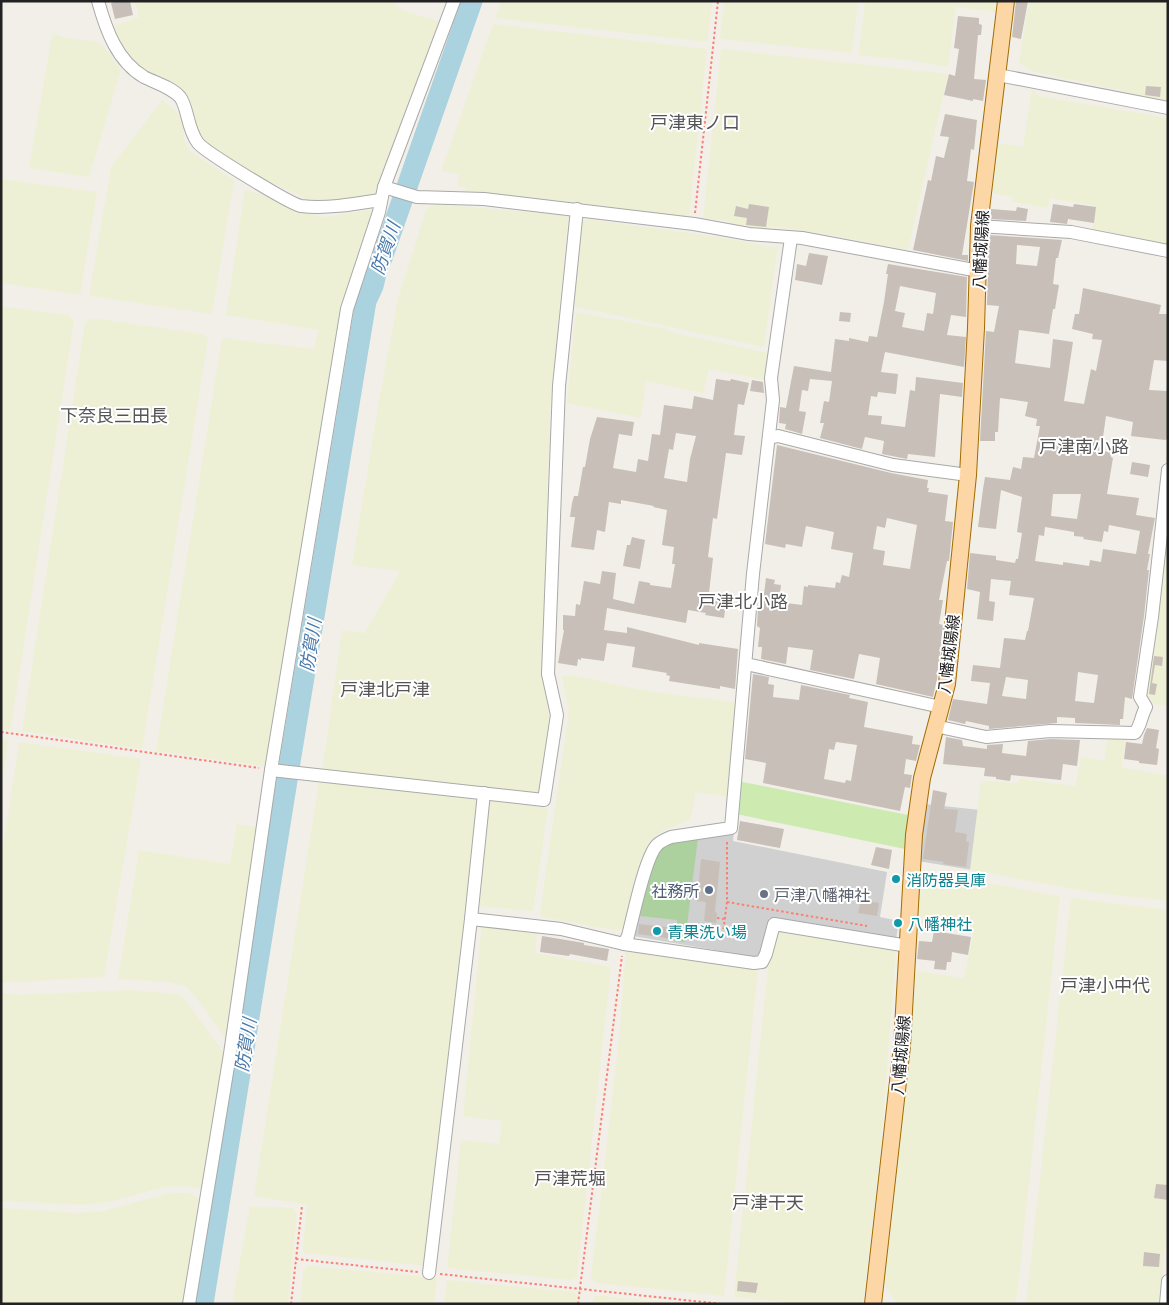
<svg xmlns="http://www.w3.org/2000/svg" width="1169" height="1305" viewBox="0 0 1169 1305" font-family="'Exo 2','Noto Sans JP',sans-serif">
	<rect width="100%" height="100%" fill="#f2efe9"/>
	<g fill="#d0d0d0">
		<polygon points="925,804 980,810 972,870 918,861"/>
		<polygon points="734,832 733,841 887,872 880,917 899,921 896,940 769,918 762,952 755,957 633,936 650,869 661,845"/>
	</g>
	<g fill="#eef0d5">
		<polygon points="135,1 391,1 404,11 441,22 380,196 320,206 276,184 259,182 203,148 193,117 128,56 113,26 139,17"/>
		<polygon points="501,1 712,1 707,42 495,18"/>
		<polygon points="724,1 858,1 852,53 720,39"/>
		<polygon points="865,1 996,1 995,12 956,7 948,67 915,61 859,55"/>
		<polygon points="1029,1 1168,1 1168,103 1123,94 1123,91 1031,71 1019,62"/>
		<polygon points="493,24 707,49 689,218 505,195 465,192 465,187 458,186 459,174 441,171"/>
		<polygon points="54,34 71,39 96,41 105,48 121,70 89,177 29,168 51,41"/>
		<polygon points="721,49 948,74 908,250 836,236 770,226 769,230 749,227 730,224 729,221 703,218"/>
		<polygon points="1032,89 1039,96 1168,118 1168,248 1092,232 1095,206 1050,198 1048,208 1013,202 1013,197 990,193 998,143 1023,147"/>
		<polygon points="162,100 180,115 184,127 184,139 190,151 235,181 233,186 212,314 89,296 111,167"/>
		<polygon points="1,179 97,192 80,295 1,283"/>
		<polygon points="245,189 254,193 274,194 318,216 324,217 376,209 351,295 271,767 156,751 222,338 314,349 317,336 318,330 226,315"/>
		<polygon points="432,204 567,215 568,218 550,411 542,674 550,721 539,794 322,772 342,630 365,633 400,571 352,565 378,407 398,299 426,210"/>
		<polygon points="587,219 719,237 768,246 775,247 778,244 764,347 572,306 581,223"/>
		<polygon points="1,306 69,315 74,321 11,727 9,729 1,729"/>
		<polygon points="576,312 666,329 674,333 769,353 765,380 709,369 703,393 646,381 641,418 567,403"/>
		<polygon points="92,318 203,334 208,339 142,749 22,731 85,323"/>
		<polygon points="1168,523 1168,706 1158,705 1150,702 1143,696"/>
		<polygon points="567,675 582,677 647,691 733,702 736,705 728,797 696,792 690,820 662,831 652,841 640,868 623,928 618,931 542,917 540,913 569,711 562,676"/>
		<polygon points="1108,736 1126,737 1121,767 1168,776 1168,901 1085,891 970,870 981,781 1017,783 1021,779 1075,786 1081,757 1104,760"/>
		<polygon points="1,739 7,740 8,742 1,785"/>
		<polygon points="19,742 141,759 104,977 1,983 1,860"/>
		<polygon points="319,781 471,796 477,802 426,1266 305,1253 303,1251 307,1205 254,1196"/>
		<polygon points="491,801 548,808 533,911 478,906 488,812"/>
		<polygon points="237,824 260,828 227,1040 194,995 185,986 168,982 118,979 139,850 230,864"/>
		<polygon points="919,871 1060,896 1016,1304 898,1304 883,1284 910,1057 916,971 964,978 973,934 919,924"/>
		<polygon points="1071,898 1168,910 1168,1219 1159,1304 1026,1304"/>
		<polygon points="482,923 538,929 535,953 611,967 577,1277 570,1280 447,1268 461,1140 499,1144 502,1121 463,1116"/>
		<polygon points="775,929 896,950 881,1146 863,1304 799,1304 734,1297 768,967 770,964"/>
		<polygon points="626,948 671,957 758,969 724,1296 596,1283 591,1277 619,1039"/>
		<polygon points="132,990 177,994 183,997 223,1052 228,1051 205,1189 186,1186 164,1187 108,1202 85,1205 1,1201 1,993 17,995"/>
		<polygon points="170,1193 189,1193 202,1200 187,1304 1,1304 1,1208 77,1213 103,1211"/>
		<polygon points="250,1206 293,1208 297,1214 288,1304 232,1304"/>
		<polygon points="308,1266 437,1278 434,1304 300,1304 303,1270"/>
		<polygon points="447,1280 574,1292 580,1298 579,1304 444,1304"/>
		<polygon points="595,1296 604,1296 679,1304 590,1304"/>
	</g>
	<polygon fill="#cdebb0" points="738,781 908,815 905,849 736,814"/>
	<polygon fill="#add19e" points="698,838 685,942 674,941 677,920 640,916 650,869 662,845"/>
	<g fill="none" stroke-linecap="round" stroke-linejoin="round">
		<polyline stroke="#aad3df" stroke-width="21" points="203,1304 289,768 366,301 373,286 379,261 382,258 472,1"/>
	</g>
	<g fill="#c7bfb8" fill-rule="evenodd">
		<polygon points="118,1 130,1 133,15 115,19 111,3"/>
		<polygon points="1016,1 1028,1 1021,39 1012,37"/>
		<polygon points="958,16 979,18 979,24 982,25 981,35 978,35 974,79 986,80 983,101 973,99 973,101 944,95 949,74 955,76 959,49 954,48"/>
		<polygon points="1146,86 1161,87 1160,97 1145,95"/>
		<polygon points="945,114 977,120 974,150 971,149 967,181 974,182 962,255 968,255 968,261 913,250 928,180 931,181 936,156 944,158 949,137 940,136"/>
		<polygon points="749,204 769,207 766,227 746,225 747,218 734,216 736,206 748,209"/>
		<polygon points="1053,204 1073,207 1074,204 1096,207 1094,223 1068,219 1067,224 1050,222"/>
		<polygon points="1017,207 1028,209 1026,221 990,219 991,209 1016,211"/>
		<path d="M989 235 1062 240 1058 258H1056L1053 284 1059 285 1055 309H1053L1049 334 1019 330 1015 363 1050 368 1053 339 1073 342 1064 401 1084 404 1091 369 1096 371 1102 340 1092 339 1093 334 1072 329 1075 314H1079L1083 288 1161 305 1159 314H1168V361L1154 360 1149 390 1168 391 1167 439 1165 440 1131 436 1133 422 1106 416 1101 451 1111 452V457L1113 458 1107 494 1139 498 1136 515 1155 518 1148 554H1150L1147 570H1149L1144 616 1132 699 1125 697 1123 719H1120V725L1075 723V718L1057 717V723L989 729V726L966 721 965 724 948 720 953 699 987 704 990 683 971 681 973 665 1000 668 1004 638 1025 640 1027 631H1028L1034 598 1009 595 1011 581 991 579 989 601 995 602 993 621 977 619 980 592 967 589 970 553 996 556V560L1015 563 1016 559H1018L1022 533 1017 532 1022 497 1001 490 996 529 978 527 983 489 985 477 1010 480 1013 467 1021 469 1023 457 1034 458 1040 426H1036L1037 419 1025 416 1028 402 1000 398 998 432H995V441H980L986 331 994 332 999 306 987 305ZM1017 245 1040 247 1037 266 1016 264ZM1053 494H1081L1077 519 1051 516ZM1109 525 1140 531 1136 554 1103 549 1101 562 1090 560 1089 566 1063 562V565L1035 561 1039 535 1044 536 1045 527 1074 532V536L1084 537 1083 539 1102 542 1104 531 1108 532ZM1078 672 1098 675 1094 703 1075 701ZM1006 677 1028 680 1026 699 1002 696Z"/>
		<polygon points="809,253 828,256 822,285 795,280 797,264 806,266"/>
		<path d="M888 264 967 277 966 317 951 315 947 335 966 337 964 367 885 352 881 372 898 374 896 394 878 392 877 397 871 396 868 415 882 416 881 424 905 427 910 390 915 391 916 377 963 383 962 397 940 394 935 457 908 454 907 459 882 454 884 441 865 437 862 449 820 438 824 423H820L824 401 829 402 832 381 810 379 808 391 802 390 799 411 806 412 802 434 785 429 786 424 779 423 780 407 786 408 794 366 831 372 835 339 849 341V338L868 342 869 336 877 337 884 302 888 274H886ZM900 286 936 293 933 314 927 313 924 331 902 327 905 313 895 311Z"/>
		<polygon points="840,312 851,313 850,322 839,321"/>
		<path d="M716 379 730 381 731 379 749 383 744 405 738 404 734 435 745 436 742 455 726 453 717 519 713 518 708 557 713 558 709 593 727 595 724 618 705 615 706 613 688 610 686 623 607 608 604 630 627 633V627L699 645V643L738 649 735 689 720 686V689L669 681 670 676 666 675 667 673 632 667 635 647 607 643 604 661 581 658V660L578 659 577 666 558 663 564 630H563V615L575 616 576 604 580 605 584 581 600 584 602 571 616 573 613 599 634 604 639 581 650 583V585L671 588 675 564H672L674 547 662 545 667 510 653 507 654 506 621 500V504L609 502 605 532 597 530 594 550 571 547 575 517H570L572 503 574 496H578L583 467H585L590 439 597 417 634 422 632 436 619 434 613 468 636 472 638 459 648 461 652 434 660 435 664 405 692 409 694 396 713 400ZM676 433 696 436 690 459 687 482 664 478 669 449 673 450Z"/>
		<polygon points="752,380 763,382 764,393 750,391"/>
		<path d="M777 445 891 473 928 480 927 488H929L928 492 948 495 945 521 953 522 949 561H947L939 600H943L939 624 943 625 937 679 933 697 876 684 880 658 859 654 854 679 810 670 813 650 788 647 786 664 761 659 762 647H758L760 628 757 626 758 607 760 601 763 602 766 578 775 580 774 584 781 585 779 602 802 605 804 586 808 587V585L835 588 836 582 840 583 842 575 849 577 853 553 831 549 834 532 806 526 802 547 786 544 785 548 765 544ZM887 518 917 525 910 569 883 565 885 551 873 549 877 526 885 528Z"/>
		<polygon points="1132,462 1150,465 1148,477 1130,474"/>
		<polygon points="632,537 645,540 640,569 623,566 627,545 630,545"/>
		<polygon points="1154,656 1163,657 1162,666 1155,665 1152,683 1157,684 1155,695 1149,694"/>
		<path d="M753 674 769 677 768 684 774 685 773 697 799 700 801 685 806 686 850 695 849 698 868 702 864 727 913 736 912 744 920 745 916 761 906 759 904 774 912 775 910 788 905 787 900 811 763 783 766 763 745 759ZM836 742 857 745 851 781 846 780 845 783 824 779 829 749 834 750Z"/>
		<polygon points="1147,728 1159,730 1156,748 1159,749 1157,765 1139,763 1139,761 1124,759 1126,742 1142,744 1144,735"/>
		<polygon points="946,737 962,740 963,746 987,749 987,745 1003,744 1002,753 1026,756 1028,741 1050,739 1080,740 1077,766 1063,764 1061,780 1011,775 1010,781 996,779 996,777 984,776 985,768 943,764"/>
		<polygon points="933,790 947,793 944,809 958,810 955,832 967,834 966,841 969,842 966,867 943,864 944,862 923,859"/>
		<polygon points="740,821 784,829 780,848 737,840"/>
		<polygon points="876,847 892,850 889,869 871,865"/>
		<polygon points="701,859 720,862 715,912 717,913 716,923 704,921 706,902 697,901"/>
		<polygon points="861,900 879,903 877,916 858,913"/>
		<polygon points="639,924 675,928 674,939 638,934"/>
		<polygon points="934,931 971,937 968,955 952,952 951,962 947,962 946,970 934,969 935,961 917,959 919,941 932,942"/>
		<polygon points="542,936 584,943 584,945 609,949 607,961 570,954 569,956 540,952"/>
		<polygon points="1156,1184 1168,1185 1168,1200 1154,1198"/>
		<polygon points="1144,1252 1160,1254 1159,1267 1143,1266"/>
		<polygon points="738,1281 758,1283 756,1293 737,1291"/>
	</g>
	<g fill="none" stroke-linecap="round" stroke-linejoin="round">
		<g stroke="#a9a9a9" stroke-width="14">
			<g id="minor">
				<path d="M98 1C106 30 117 61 144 77 156 83 171 87 180 97 188 107 187 129 198 143 205 152 290 204 301 206 327 209 355 204 380 200"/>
				<polyline points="998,75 1168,108"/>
				<polyline points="384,187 417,197 484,199 694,224 749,234 802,238 979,271"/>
				<polyline points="979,226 1071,232 1168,251"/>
				<polyline points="769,438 778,436 893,465 968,475"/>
				<polyline points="746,664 941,707"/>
				<path d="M935 726 986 737 1050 731 1135 733C1141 725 1141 716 1146 707L1140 697 1152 617 1168 470"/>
				<polyline points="271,770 544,800 557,715 548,674 559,386 577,209"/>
				<polyline points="471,919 561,929 624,944 754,963 762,962 766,954 774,924 908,946"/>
				<path d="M624 944 628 936C633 917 645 857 657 845 661 841 666 839 671 837L731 828 753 574 773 400 771 378 791 238"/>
				<polyline points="429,1273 471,919 484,793"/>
				<polyline points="189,1304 230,1054 271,770 347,309 379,212 384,187 454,1"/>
				<polyline points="1166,1304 1168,1281"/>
			</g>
		</g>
		<g stroke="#a06b00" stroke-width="18">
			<polyline id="major" points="873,1304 902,1046 914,835 922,778 947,684 968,475 976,328 979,226 1006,1"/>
		</g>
		<g stroke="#fa8072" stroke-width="2" stroke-dasharray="2.5 2.5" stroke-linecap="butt">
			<polyline points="695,213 718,1"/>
			<polyline points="1,732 259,768"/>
			<polyline points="727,902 867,926"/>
			<polyline points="717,918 725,919"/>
			<polyline points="712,931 723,933 727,902 727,841"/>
			<polyline points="296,1259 418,1272"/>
			<polyline points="440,1274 722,1304"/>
			<polyline points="291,1304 302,1206"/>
			<polyline points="578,1304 622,956"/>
		</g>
		<use href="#minor" stroke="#fff" stroke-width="12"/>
		<use href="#major" stroke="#fcd6a4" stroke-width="16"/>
	</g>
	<g fill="#0f9aa8" stroke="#fff" stroke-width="2">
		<circle cx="896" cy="879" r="5"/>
		<circle cx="898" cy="923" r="5"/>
		<circle cx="657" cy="931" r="5"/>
	</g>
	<circle fill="#5c6f8a" stroke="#fff" stroke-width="2" cx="709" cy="890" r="5"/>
	<circle fill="#6b7280" stroke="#fff" stroke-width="2" cx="764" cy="894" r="5"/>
	<g text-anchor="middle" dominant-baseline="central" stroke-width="4" stroke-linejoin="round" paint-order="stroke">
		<g font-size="16" fill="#222" stroke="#fff">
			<text transform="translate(980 250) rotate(-87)">八幡城陽線</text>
			<text transform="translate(948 654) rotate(-83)">八幡城陽線</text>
			<text transform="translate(900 1055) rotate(-85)">八幡城陽線</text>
		</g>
		<g font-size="16" fill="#0d838f" stroke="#fff" text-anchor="start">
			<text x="906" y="879">消防器具庫</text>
			<text x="908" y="923">八幡神社</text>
			<text x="667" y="931">青果洗い場</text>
		</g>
		<g font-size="16" fill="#4e5e75" stroke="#fff" text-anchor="end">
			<text x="699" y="890">社務所</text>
		</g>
		<g font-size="16" fill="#5b616d" stroke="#fff" text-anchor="start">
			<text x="774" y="894">戸津八幡神社</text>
		</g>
		<g font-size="18" fill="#555" stroke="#fff">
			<text x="695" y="122">戸津東ノ口</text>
			<text x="114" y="415">下奈良三田長</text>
			<text x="1084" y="446">戸津南小路</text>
			<text x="743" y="601">戸津北小路</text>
			<text x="385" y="689">戸津北戸津</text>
			<text x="1105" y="985">戸津小中代</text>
			<text x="570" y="1178">戸津荒堀</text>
			<text x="768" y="1202">戸津干天</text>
		</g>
		<g font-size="18" font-style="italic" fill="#4a7aab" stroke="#fff">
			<text transform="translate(385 248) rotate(-71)">防賀川</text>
			<text transform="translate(310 645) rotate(-81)">防賀川</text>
			<text transform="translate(245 1045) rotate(-81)">防賀川</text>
		</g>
	</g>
	<rect width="1169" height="1305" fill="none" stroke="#222222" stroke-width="5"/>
</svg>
